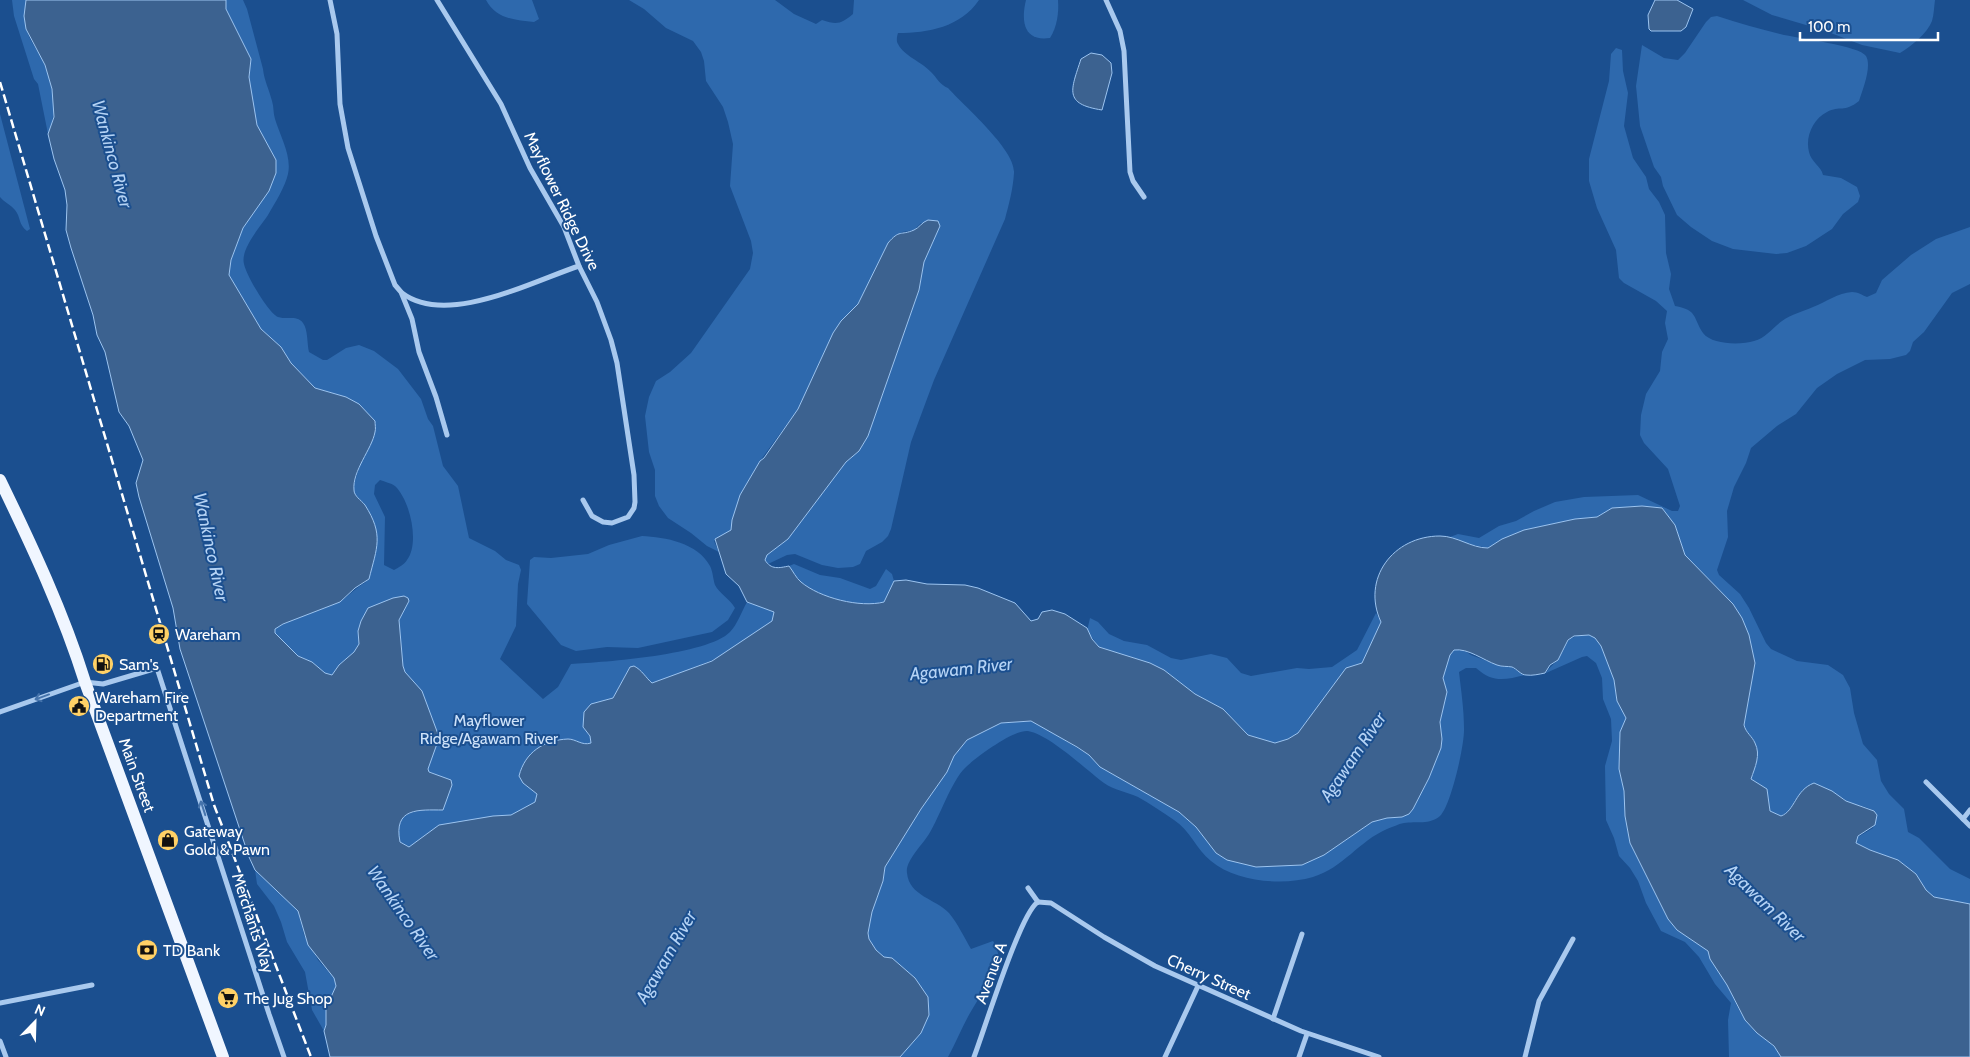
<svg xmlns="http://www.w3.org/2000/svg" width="1970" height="1057" viewBox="0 0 1970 1057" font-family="Cabin,sans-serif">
	<rect width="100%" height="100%" fill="#1b4f8f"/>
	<g fill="#2e69ad" fill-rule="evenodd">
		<path d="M12 0H26C25 9 24 18 26 27 29 42 40 52 45 66 53 86 58 114 48 134L38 84 34 79 14 16Z"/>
		<path d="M226 0H243L247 9 263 69C264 80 269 89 272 101 274 107 273 113 275 119 280 136 292 156 288 174 285 187 275 203 268 215 261 226 240 249 244 264 246 275 269 314 278 317 287 320 297 315 303 323 308 329 307 344 309 352L323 360H327L346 348 359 345 374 351 398 369 421 399 428 419 433 426 443 466 458 486 469 538 495 551 506 560 519 565 521 570 518 584 516 626 500 659 543 699 558 687 571 664C605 662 707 655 730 632 737 625 742 611 747 602L775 612 772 621C754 635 731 652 710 661 691 669 672 676 652 683L644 676 639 669 630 667 613 698 592 704 583 727 590 736 591 743 584 744 570 739 547 809 410 847 400 842C393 810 416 810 440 810L442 777 429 772 427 769 433 753 403 666 399 620 409 601 358 631 359 644 354 652 339 665 332 675 325 673 312 662 298 656 275 633V629C294 617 317 612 337 603 346 599 355 588 366 582L364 504 354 493 353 488 362 459 375 433 346 397 315 388 291 363 281 347 261 329 229 275 231 260 243 228 251 214 259 130 255 118 249 77 251 59 226 9ZM380 480C385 482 391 483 395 486 410 500 420 543 407 560 404 565 399 567 394 570L384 565 385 517 374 494 375 485Z"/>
		<path d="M486 0H532L539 19 534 22C515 20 496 19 486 0Z"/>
		<path d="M629 0H775L794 14 816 24 822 20C837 25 841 24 853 14L854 0H979C961 27 928 33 898 33 897 36 896 41 898 44 904 56 922 62 931 72 937 78 940 85 948 88 964 106 1016 150 1014 173 1013 189 1009 204 1005 219L934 380 911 442 891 529 888 536 882 542 866 551 860 564 853 567 838 568 822 565 795 554 787 555 768 564 765 560 767 555 788 539 846 462 859 451 868 436 919 290 924 262 940 226 921 223 914 230 902 232 888 243 858 304 841 321 833 333 798 409 760 461 740 495 731 531 714 541 719 552 707 546 691 533 668 518 659 506 655 496V470L649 452 645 416 649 397 656 381 670 372 691 353 750 269 753 253 751 241 730 186 733 144 728 122 723 107 706 81 704 61 701 52 693 41 666 28 644 9Z"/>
		<path d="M1026 0H1058C1059 13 1057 27 1050 38 1023 42 1021 20 1026 0Z"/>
		<path d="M1743 0H1935C1934 7 1934 14 1932 21 1927 34 1911 46 1900 53L1862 45 1823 30 1772 15Z"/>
		<path d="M1717 16C1739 23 1763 30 1784 35 1798 38 1860 46 1866 56 1872 66 1863 89 1859 101 1844 113 1840 105 1827 112 1813 119 1805 137 1809 152 1811 162 1821 166 1823 175L1841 178 1857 187 1860 196 1858 202 1843 214 1832 229 1806 246 1787 253 1776 254 1733 249 1712 241 1691 227 1677 215 1663 186 1661 177 1654 167 1640 126 1636 86 1642 45 1664 58 1678 60 1685 53 1706 22 1711 17Z"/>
		<path d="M1616 48 1622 50 1623 71 1628 93 1624 126 1633 158 1646 177 1649 189 1659 202 1665 215 1666 253 1671 274 1669 289 1675 306C1698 310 1693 318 1703 333 1712 345 1741 345 1754 341 1766 338 1772 328 1782 321 1792 314 1802 312 1813 307 1826 302 1838 293 1852 292 1858 292 1862 295 1867 297L1876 293 1882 280 1911 255 1936 239 1970 227V284L1952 293 1924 332 1913 342 1910 351 1906 355 1890 359 1865 360 1837 374 1817 388 1796 414 1777 426 1751 448 1746 463 1734 487 1727 511 1728 537 1717 570 1719 575 1740 594 1749 608 1766 643 1771 649 1797 661 1828 665 1843 675 1850 688 1854 713 1863 744 1877 760 1881 781 1889 794 1904 809 1908 832 1919 838 1950 869 1970 879V904L1934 897 1926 890 1916 874 1898 860 1870 850 1856 843 1858 837 1873 828 1877 815C1869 803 1852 808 1843 798L1795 800 1790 810 1781 816 1770 811 1767 789 1751 779C1755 767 1761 755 1755 743 1752 736 1746 733 1744 725L1755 663 1749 635 1742 618 1733 604 1685 555 1675 525 1657 508 1642 506 1612 508 1597 517 1575 519 1524 530 1502 539 1488 548 1468 544 1450 537 1458 534 1479 538 1499 526 1516 521 1534 511 1555 502 1584 497 1638 495 1672 511H1678L1680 506 1668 469 1644 443 1640 435 1641 415 1646 394 1660 371 1662 352 1668 339 1665 323 1667 311 1656 301 1624 283 1619 278 1616 250 1597 208 1589 181V159L1609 81 1611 54Z"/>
		<path d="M0 114 30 229 27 231C18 224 21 217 15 210 11 205 4 202 0 197Z"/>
		<path d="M642 536C665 537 698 543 710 566 713 572 713 579 715 585 719 593 730 599 735 608L728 620 712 632 638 648 607 647 576 651 561 645 527 604 530 560 534 557 551 558 588 554 609 545Z"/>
		<path d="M794 564 820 575 840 578 870 589 876 586 886 569 892 574 894 581 884 602C860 608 820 598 801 582 796 578 793 571 789 566Z"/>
		<polygon points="1376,613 1381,622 1362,663 1346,668 1298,733 1288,739 1275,743 1248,735 1223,709 1195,694 1164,670 1150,663 1099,647 1087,631 1090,618 1098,622 1109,634 1124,641 1147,645 1171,658 1181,660 1211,654 1227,658 1241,673 1251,676 1297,668 1309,669 1332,667 1357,650"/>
		<path d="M1588 634 1595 638 1601 646 1614 680 1617 701 1626 718 1620 732 1619 769 1624 791 1625 816 1630 843 1668 919 1708 951C1711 963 1720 973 1727 984 1733 996 1738 1011 1747 1022 1757 1035 1774 1042 1781 1057H1729L1728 1020 1731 1003 1715 984 1699 957 1685 942 1661 931 1646 903 1638 881 1630 868 1619 856 1614 838 1606 820 1605 766 1612 741 1611 719 1603 699 1602 678 1596 663 1587 656 1582 657 1546 673C1549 667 1555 664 1559 658 1571 640 1563 638 1588 634Z"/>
		<path d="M1462 649 1471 655 1503 667H1511L1525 675C1504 680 1493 683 1476 668H1466L1459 672C1461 690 1464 709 1464 728 1465 743 1451 806 1440 816 1430 825 1416 821 1404 823 1398 824 1393 827 1387 829 1359 841 1343 868 1313 877 1283 886 1236 882 1211 861 1196 849 1190 830 1174 820 1162 812 1151 804 1138 797 1127 792 1114 790 1104 783 1085 769 1050 735 1028 731 1014 729 975 758 965 768 951 782 940 816 929 834 923 844 905 861 907 873 909 896 936 899 949 913 958 924 964 937 971 949L993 941C997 947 1000 957 998 964 993 981 982 992 973 1008 963 1024 957 1041 948 1057H900L921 1033 929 1015 928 998 915 978 892 958 884 957 876 950 869 939 868 932 872 912 883 881 885 867 921 809 947 772 954 756 967 740 1001 723 1031 721 1036 723 1089 755 1100 767 1179 812 1196 827 1216 853 1324 855 1372 822 1387 818 1402 817 1413 809 1429 778 1441 748 1442 739 1440 722 1447 692 1443 678 1450 655 1454 650Z"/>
		<polygon points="255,870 298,911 304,935 318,960 334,978 336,986 326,1008 326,1025 324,1031 312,1010 305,972 287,942 281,922 274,906 257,884"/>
	</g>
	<g fill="#3c6290" stroke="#9cc4f0">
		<path d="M26 0H226V9L251 59 249 77 257 125 276 160V173L269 191 243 228 231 260 229 275 261 329 281 347 291 363 315 388 346 397 359 404 375 421C375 424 376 429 375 432 372 449 352 471 354 490 354 496 361 500 365 505 384 535 377 547 369 579L355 588 340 602 283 624 275 629V633L298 656 312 662 325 673 332 675 339 665 354 652 359 644 358 631 361 621 368 608 393 598 404 596 408 598 409 601 399 620 403 666 405 672 422 691 438 734V741L428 769 429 772 451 780 452 785 443 810C419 810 393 807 400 842L409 847 439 825 493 816 511 815 535 802 537 794 523 783 519 776C525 752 544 740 568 739 576 739 582 746 591 743L590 736 583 727 584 712 591 704 613 698 630 667 634 666C642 670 646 678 652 683L712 661 772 621 774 612 747 602 739 586 726 574 715 539 731 530 732 520 740 495 760 461 764 458 798 409 833 333 841 321 858 304 888 243C900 229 900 236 914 230 919 228 922 222 928 220L938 221 940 226 924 262 919 290 868 436 859 451 846 462 788 539 767 555 765 560C771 570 779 568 789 566 793 571 796 578 801 582 820 598 860 608 884 602L894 581 906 580 927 584 965 585 978 588 1015 603 1031 621 1038 619 1042 612 1052 610 1065 614 1087 628 1092 639 1099 647 1150 663 1164 670 1195 694 1223 709 1248 735 1275 743 1288 739 1298 733 1346 668 1362 663 1381 622C1361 579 1393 536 1440 536 1457 536 1471 548 1488 548L1502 539 1524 530 1575 519 1597 517 1612 508 1642 506 1662 508 1675 525 1685 555 1733 604 1742 618 1749 635 1755 663 1744 725C1746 733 1752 736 1755 743 1761 755 1755 767 1751 779L1767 789 1770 811 1781 816C1795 811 1795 790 1814 783L1832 791 1846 801 1874 811 1877 815 1875 825 1858 836 1856 843 1870 850 1898 860 1916 874 1926 890 1934 897 1970 904V1057H1781L1774 1046 1757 1033 1745 1020 1727 985 1710 959 1708 951 1677 930 1668 919 1630 843 1625 816 1624 791 1619 769 1620 732 1626 718 1617 701 1614 680 1601 646 1595 638 1589 635 1574 636 1568 640 1558 660 1550 665 1545 673C1540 674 1532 676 1526 675 1521 675 1517 669 1512 667 1508 666 1502 667 1497 665 1483 660 1468 648 1454 650L1450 655 1443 678 1447 692 1440 722 1442 739 1441 748 1429 778 1413 809 1409 814 1402 817 1387 818 1372 822 1324 855 1302 865 1256 867 1227 860 1216 853 1196 827 1179 812 1100 767 1089 755 1077 747 1031 721 1001 723 967 740 954 756 947 772 921 809 885 867 883 881 872 912 868 933 869 939 876 950 884 957 892 958 915 978 928 997 929 1015 921 1033 900 1057H330L324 1031 326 1025V1008L336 986 334 978 308 945 298 911 255 870 249 857 180 649 173 608 139 497 136 483 143 460 129 426 119 412 105 352 97 335 93 315 71 248 66 230 67 205 65 190 54 159 48 134 54 117 52 89 45 65 26 29 24 16Z"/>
		<polygon points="1655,0 1677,0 1693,9 1686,27 1681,31 1651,31 1649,29 1648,15"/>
		<path d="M1091 53 1102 55 1111 63 1112 73 1102 110C1063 104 1071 90 1081 59Z"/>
	</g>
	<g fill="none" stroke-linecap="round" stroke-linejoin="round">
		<g stroke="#a9c9ee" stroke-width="5">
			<polyline points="330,0 337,34 340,104 348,148 376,236 395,285 401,292 412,319 419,352 436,397 447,435"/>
			<polyline points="437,0 501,104 530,168 564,227 579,266 597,302 611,340 617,363 634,475 635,502 634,508 628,517 612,523 603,522 592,516 583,500"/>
			<polyline points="1106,0 1120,31 1124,51 1130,172 1133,181 1144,197"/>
			<path d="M402 293C447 327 533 281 579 266"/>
			<polyline points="0,712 85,682 103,684 157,668 269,1014 284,1057"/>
			<polyline points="1926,782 1970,826"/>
			<polyline points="1963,819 1970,810"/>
			<polyline points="1028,888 1038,902"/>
			<polyline points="1038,902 1051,903 1104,937 1155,966 1301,1031 1379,1057"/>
			<polyline points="0,1003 92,985"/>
			<polyline points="1273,1019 1302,934"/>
			<polyline points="0,1041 6,1057"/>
			<path d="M974 1057C984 1031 1021 911 1038 902"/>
			<polyline points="1165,1057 1198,986"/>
			<polyline points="1299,1057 1307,1034"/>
			<polyline points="1525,1057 1539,1001 1573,939"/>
		</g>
		<path stroke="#f0f6ff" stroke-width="12" d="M0 480C32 546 63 612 85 682L223 1057"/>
		<polyline stroke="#fff" stroke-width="2.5" stroke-dasharray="9 4" stroke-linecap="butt" points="0,82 214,805 311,1057"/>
	</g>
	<defs><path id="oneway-shaft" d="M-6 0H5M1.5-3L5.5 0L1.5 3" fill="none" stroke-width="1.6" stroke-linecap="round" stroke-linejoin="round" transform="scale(1.25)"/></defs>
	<g stroke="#4674ac">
		<use href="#oneway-shaft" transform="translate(42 697) rotate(160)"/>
		<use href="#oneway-shaft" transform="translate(203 808) rotate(-108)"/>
	</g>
	<defs>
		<g id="station-disc" transform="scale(1.125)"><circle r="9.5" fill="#ffd166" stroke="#1b4f8f"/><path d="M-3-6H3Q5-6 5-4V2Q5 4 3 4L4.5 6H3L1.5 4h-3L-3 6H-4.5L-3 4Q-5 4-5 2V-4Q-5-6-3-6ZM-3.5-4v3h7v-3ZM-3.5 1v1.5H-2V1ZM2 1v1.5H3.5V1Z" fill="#111"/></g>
		<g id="fuel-disc" transform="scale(1.125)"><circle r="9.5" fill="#ffd166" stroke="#1b4f8f"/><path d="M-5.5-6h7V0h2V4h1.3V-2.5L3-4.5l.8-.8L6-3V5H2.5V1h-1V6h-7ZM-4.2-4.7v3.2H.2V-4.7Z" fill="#111"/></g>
		<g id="civic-disc" transform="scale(1.125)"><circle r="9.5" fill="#ffd166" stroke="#1b4f8f"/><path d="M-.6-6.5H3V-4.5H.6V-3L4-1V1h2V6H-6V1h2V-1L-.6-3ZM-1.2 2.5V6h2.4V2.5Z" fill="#111"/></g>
		<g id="shop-disc" transform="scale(1.125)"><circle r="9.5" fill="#ffd166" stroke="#1b4f8f"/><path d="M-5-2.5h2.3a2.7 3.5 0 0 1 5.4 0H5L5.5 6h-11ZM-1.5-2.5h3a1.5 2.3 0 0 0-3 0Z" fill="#111"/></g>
		<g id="bank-disc" transform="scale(1.125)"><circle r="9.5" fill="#ffd166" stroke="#1b4f8f"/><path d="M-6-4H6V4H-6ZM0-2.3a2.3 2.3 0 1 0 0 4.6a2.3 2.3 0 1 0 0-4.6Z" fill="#111"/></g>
		<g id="supermarket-disc" transform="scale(1.125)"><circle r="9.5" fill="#ffd166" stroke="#1b4f8f"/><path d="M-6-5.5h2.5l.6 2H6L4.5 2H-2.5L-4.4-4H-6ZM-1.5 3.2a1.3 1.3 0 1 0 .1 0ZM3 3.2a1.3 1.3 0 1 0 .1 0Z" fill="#111"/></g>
	</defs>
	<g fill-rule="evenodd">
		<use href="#station-disc" x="159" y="634"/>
		<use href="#fuel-disc" x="103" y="664"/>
		<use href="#civic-disc" x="79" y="706"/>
		<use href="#shop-disc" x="168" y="840"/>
		<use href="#bank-disc" x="147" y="950"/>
		<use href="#supermarket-disc" x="228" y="998"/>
	</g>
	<g text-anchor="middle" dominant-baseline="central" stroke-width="4" stroke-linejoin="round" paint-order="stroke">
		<g font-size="16" fill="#fff" stroke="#1b4f8f">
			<text transform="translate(562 201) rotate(64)">Mayflower Ridge Drive</text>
			<text transform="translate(137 775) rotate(70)">Main Street</text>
			<text transform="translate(253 923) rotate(72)">Merchants Way</text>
			<text transform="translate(991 973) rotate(-70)">Avenue A</text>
			<text transform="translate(1209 977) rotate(24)">Cherry Street</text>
		</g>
		<g font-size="16" fill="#fff" stroke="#1b4f8f" text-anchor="start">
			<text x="175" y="634">Wareham</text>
			<text x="119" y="664">Sam's</text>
			<text x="95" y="697">Wareham Fire<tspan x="95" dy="18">Department</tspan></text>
			<text x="184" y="831">Gateway<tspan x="184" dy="18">Gold &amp; Pawn</tspan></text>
			<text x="163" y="950">TD Bank</text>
			<text x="244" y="998">The Jug Shop</text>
		</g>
		<g font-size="16" fill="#cfe3fa" stroke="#1b4f8f">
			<text x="489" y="720">Mayflower<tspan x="489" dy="18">Ridge/Agawam River</tspan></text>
		</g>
		<g font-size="18" font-style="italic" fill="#b5d3f5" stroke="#1b4f8f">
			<text transform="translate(112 154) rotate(75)">Wankinco River</text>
			<text transform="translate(211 547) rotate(78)">Wankinco River</text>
			<text transform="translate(961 669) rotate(-6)">Agawam River</text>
			<text transform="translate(1353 757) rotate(-56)">Agawam River</text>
			<text transform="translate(1765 903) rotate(44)">Agawam River</text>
			<text transform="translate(403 913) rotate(55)">Wankinco River</text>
			<text transform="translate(666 957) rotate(-60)">Agawam River</text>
		</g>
	</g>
	<g transform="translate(35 1022) rotate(23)" stroke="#1b4f8f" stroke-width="4" paint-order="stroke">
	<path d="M0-4L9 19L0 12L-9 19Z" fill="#ffffff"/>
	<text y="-8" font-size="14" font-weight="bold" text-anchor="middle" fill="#ffffff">N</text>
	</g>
	<path d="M1800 32v8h138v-8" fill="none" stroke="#ffffff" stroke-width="2.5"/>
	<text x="1808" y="32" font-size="15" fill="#ffffff" stroke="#1b4f8f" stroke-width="4" paint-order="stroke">100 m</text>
</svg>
